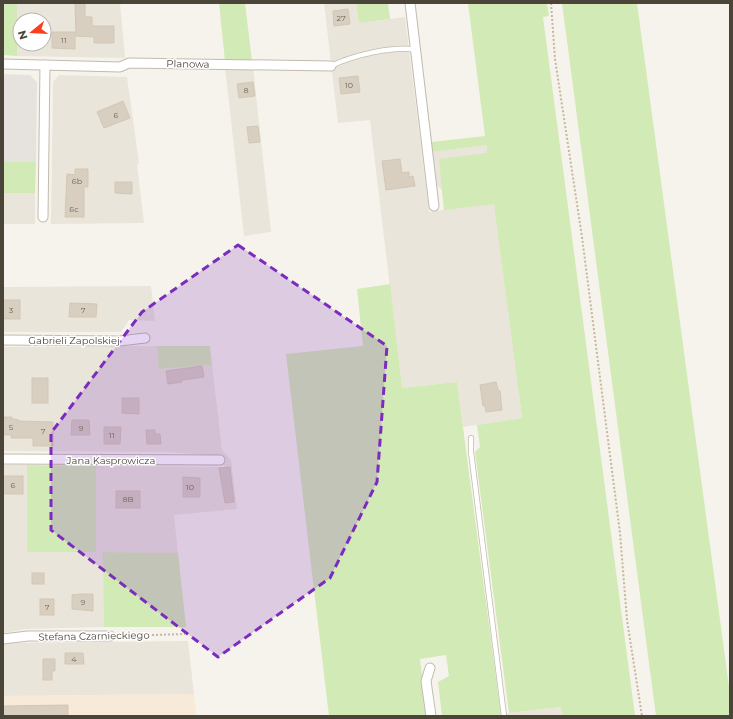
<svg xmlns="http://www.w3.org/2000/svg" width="733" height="719" viewBox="0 0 733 719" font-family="Montserrat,sans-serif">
	<rect width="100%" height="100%" fill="#f6f3ec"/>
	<g fill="#eae5da" fill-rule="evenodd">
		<path d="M17 3H120L125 58 17 56ZM20 20H44V44H20Z"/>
		<polygon points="324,3 356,3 359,23 405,17 429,212 444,210 442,190 436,185 432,152 487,145 522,418 463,427 457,382 402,388 370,120 338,123"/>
		<polygon points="225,67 253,67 271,232 244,236"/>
		<polygon points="59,75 127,77 139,163 137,164 144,223 51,224 53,82"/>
		<rect x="3" y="193" width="32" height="31"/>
		<polygon points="151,286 155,321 129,320 121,332 3,332 3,287"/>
		<polygon points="157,346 159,369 212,365 222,450 231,460 237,509 174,515 178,553 104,552 104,627 27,629 3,633 3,465 27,465 27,551 96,552 96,466 224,467 222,456 168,452 3,451 3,347"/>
		<polygon points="188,641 194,694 3,696 3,643"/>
		<polygon points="561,707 562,716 501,716 501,714"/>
	</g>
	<polygon fill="#f7ead8" points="194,694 196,716 3,716 3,696"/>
	<polygon fill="#e6e2dd" points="3,74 30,75 37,82 36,162 3,162"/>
	<g fill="#d2eab5">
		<polygon points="3,3 17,3 17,56 3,55"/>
		<polygon points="219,3 245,3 252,61 225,61"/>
		<polygon points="356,3 388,3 390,19 359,23"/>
		<polygon points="468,3 547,3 549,16 543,17 635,716 562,716 561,707 509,713 475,452 480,447 477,425 522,418 494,204 444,210 439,159 487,153 487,145 432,152 431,142 485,136"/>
		<polygon points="562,3 637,3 730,694 730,716 656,716"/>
		<polygon points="3,162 36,162 35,193 3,193"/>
		<polygon points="390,284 402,388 457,382 501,716 442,716 438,682 449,676 446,655 420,659 427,716 329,716 286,354 363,346 357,289"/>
		<polygon points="157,346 210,346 212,365 159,369"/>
		<polygon points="27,465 96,466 96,552 27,552"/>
		<polygon points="103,552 178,553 186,627 104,627"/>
	</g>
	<g fill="#d8cfc1" stroke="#d3c7b4">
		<polygon points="75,3 85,3 85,17 92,17 92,26 114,26 114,43 94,43 94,37 76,36"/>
		<polygon points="348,9 350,24 334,26 333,11"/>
		<polygon points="52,32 75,32 75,49 52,48"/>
		<polygon points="358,76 360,92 341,94 339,78"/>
		<polygon points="253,82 255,96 239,98 237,84"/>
		<polygon points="123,101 130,118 104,128 97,112"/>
		<polygon points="258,126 260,142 249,143 247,127"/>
		<polygon points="400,159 402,173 409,172 409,177 413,176 415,186 386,190 382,161"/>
		<polygon points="75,169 88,169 88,187 84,187 84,217 65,217 67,174 75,175"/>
		<polygon points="115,182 132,182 132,194 115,193"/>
		<rect x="3" y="300" width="17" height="19"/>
		<polygon points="70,303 97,304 96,317 69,317"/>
		<polygon points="202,366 204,377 182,380 182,382 168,384 166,371"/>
		<rect x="32" y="378" width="16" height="25"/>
		<polygon points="496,382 498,390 500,391 502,410 486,412 485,406 483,406 480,385"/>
		<polygon points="122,398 139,398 139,414 122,413"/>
		<polygon points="3,417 12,417 12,419 19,420 19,421 53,422 53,446 33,446 33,438 11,438 12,435 3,435"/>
		<polygon points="72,420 89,420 90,435 71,435"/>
		<polygon points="104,427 121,427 120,444 104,444"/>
		<polygon points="146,430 155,430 155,434 160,434 161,444 147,444"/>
		<polygon points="230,467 234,502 225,503 219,468"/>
		<rect x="3" y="476" width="20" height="18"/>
		<polygon points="183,477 200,478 200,497 183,497"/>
		<rect x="116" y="491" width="24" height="17"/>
		<rect x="32" y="573" width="12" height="11"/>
		<polygon points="80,594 93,594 93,611 72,609 72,595"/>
		<rect x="40" y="599" width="14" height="16"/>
		<polygon points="65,653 83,653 84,664 65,664"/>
		<polygon points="43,659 55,659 55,671 52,671 52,680 43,680"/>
		<polygon points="68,705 68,716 3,716 3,706"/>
	</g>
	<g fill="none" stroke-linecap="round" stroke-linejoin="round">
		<g stroke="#c2bbae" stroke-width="6">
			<g id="service">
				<path d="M331 66C351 56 394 45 416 50"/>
				<polyline points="471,438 471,452 504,716"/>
			</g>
		</g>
		<g stroke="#c2bbae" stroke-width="11">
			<g id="minor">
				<polyline points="410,3 434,206"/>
				<polyline points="3,64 120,67 129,63 331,66"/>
				<polyline points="43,217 45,65"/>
				<polyline points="3,340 120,341 145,338"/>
				<polyline points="3,459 220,460"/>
				<polyline points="3,639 28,636 110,636"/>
				<polyline points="430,668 426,681 431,716"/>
			</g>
		</g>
		<g stroke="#c4b79f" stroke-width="2" stroke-dasharray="2 2" stroke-linecap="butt">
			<polyline points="551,3 555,59 582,237 620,533 627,620 642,716"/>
			<polyline points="120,636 185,634"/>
		</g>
		<use href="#service" stroke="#fff" stroke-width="4.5"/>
		<use href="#minor" stroke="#fff" stroke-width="9"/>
	</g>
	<path fill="#7b2cbf" fill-opacity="0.2" stroke="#7b2cbf" stroke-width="3" stroke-dasharray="8 5" stroke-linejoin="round" d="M238 245 387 346 377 482 330 578 218 657 51 530V433L142 312Z"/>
	<g text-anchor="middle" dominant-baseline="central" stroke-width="3" stroke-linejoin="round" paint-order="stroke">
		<g font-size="8" fill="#6e675b">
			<text x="341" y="18">27</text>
			<text x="64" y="40">11</text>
			<text x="349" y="85">10</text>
			<text x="246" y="90">8</text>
			<text x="116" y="115">6</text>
			<text x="77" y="181">6b</text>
			<text x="74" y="209">6c</text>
			<text x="11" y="310">3</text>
			<text x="83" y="310">7</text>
			<text x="11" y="427">5</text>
			<text x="81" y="428">9</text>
			<text x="43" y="431">7</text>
			<text x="112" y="435">11</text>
			<text x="13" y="485">6</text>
			<text x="190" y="487">10</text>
			<text x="128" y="499">8B</text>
			<text x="83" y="602">9</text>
			<text x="47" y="607">7</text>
			<text x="74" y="659">4</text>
		</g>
		<g font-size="10" fill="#4b4439" stroke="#fff">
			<text transform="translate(188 64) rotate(1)">Planowa</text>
			<text x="74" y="340">Gabrieli Zapolskiej</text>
			<text x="111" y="460">Jana Kasprowicza</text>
			<text transform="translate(94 636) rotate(-1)">Stefana Czarnieckiego</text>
		</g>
	</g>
	<rect width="733" height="719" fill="none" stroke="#4b4439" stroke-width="8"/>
	<g transform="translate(32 32) rotate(252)"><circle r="19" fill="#ffffff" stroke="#b7b4b0"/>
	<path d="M0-3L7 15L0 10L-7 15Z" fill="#fc3f1d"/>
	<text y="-6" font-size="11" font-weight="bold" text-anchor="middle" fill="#4b4439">N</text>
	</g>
</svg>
